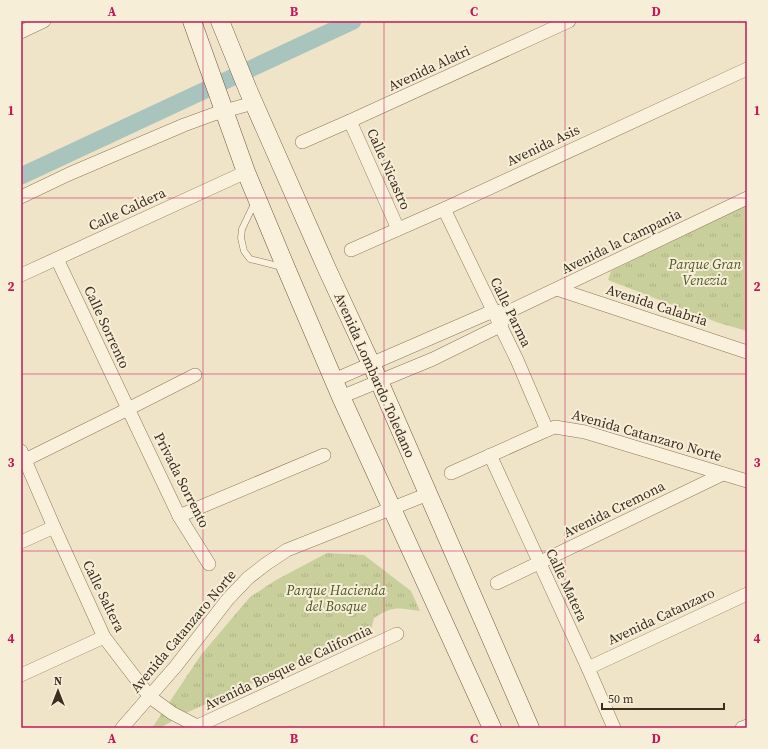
<svg xmlns="http://www.w3.org/2000/svg" width="768" height="749" viewBox="0 0 768 749" font-family="'Source Serif 4',serif">
	<defs>
		<pattern id="park-tufts" width="24" height="20" patternUnits="userSpaceOnUse"><rect width="24" height="20" fill="#c9cf9b"/><path d="M3 7l-1-3M5 7V3M7 7l1-3M15 17l-1-3M17 17v-4M19 17l1-3" fill="none" stroke="#aeb285"/></pattern>
	</defs>
	<rect width="100%" height="100%" fill="#f0e4c8"/>
	<g fill="url(#park-tufts)">
		<polygon points="747,205 747,331 719,323 608,280 611,271"/>
		<path d="M327 553 364 555 411 591 420 611C398 608 394 605 374 618L371 630 186 713 160 728H152L201 655 250 597 276 580Z"/>
	</g>
	<g fill="none" stroke-linecap="round" stroke-linejoin="round">
		<polyline stroke="#a9c4bc" stroke-width="17" points="21,176 353,21"/>
		<g stroke="#8d765c" stroke-width="7">
			<polyline id="service" points="255,202 242,229 241,238 244,251 250,259 282,267"/>
		</g>
		<g stroke="#8d765c" stroke-width="14">
			<g id="minor">
				<polyline points="21,32 44,21"/>
				<polyline points="350,121 398,229"/>
				<polyline points="302,142 350,121 569,21"/>
				<polyline points="21,197 69,174 184,125 214,114 253,103"/>
				<polyline points="444,209 517,360 547,430"/>
				<polyline points="351,250 444,209 747,69"/>
				<polyline points="57,259 179,516 209,564"/>
				<polyline points="21,275 246,172"/>
				<polyline points="557,289 747,352"/>
				<polyline points="334,380 493,311 508,312 747,198"/>
				<polyline points="341,397 433,359 500,326 504,319"/>
				<polyline points="21,451 54,527 104,637 150,697 172,713 197,726"/>
				<polyline points="490,455 588,668 614,728"/>
				<polyline points="25,460 128,409 195,375"/>
				<polyline points="451,473 547,430 555,427 585,432 747,481"/>
				<polyline points="179,516 324,455"/>
				<polyline points="21,542 54,527"/>
				<polyline points="497,583 723,474"/>
				<polyline points="588,668 747,594"/>
				<polyline points="21,675 104,637"/>
				<polyline points="122,728 176,666 228,599 248,578 266,564 287,550 428,494"/>
				<polyline points="193,728 397,634"/>
				<polyline points="742,728 747,726"/>
			</g>
		</g>
		<g stroke="#6f573f" stroke-width="19">
			<g id="secondary">
				<polyline points="192,21 246,172 286,268 341,397 492,728"/>
				<polyline points="220,21 248,90 327,269 379,381 530,728"/>
			</g>
		</g>
		<use href="#service" stroke="#faf1dc" stroke-width="6"/>
		<use href="#minor" stroke="#faf1dc" stroke-width="13"/>
		<use href="#secondary" stroke="#faf1dc" stroke-width="18"/>
	</g>
	<path fill="none" stroke="#c2185b" stroke-width="1" stroke-opacity="0.55" d="M203 21V728M384 21V728M565 21V728M21 198H747M21 374H747M21 551H747"/>
	<g text-anchor="middle" dominant-baseline="central" stroke-width="4" stroke-linejoin="round" paint-order="stroke">
		<g font-size="14" fill="#3d2e20" stroke="#f7eed8">
			<text transform="translate(429 68) rotate(-25)">Avenida Alatri</text>
			<text transform="translate(543 145) rotate(-25)">Avenida Asis</text>
			<text transform="translate(389 169) rotate(66)">Calle Nicastro</text>
			<text transform="translate(127 209) rotate(-25)">Calle Caldera</text>
			<text transform="translate(621 241) rotate(-26)">Avenida la Campania</text>
			<text transform="translate(657 305) rotate(18)">Avenida Calabria</text>
			<text transform="translate(511 312) rotate(64)">Calle Parma</text>
			<text transform="translate(107 327) rotate(65)">Calle Sorrento</text>
			<text transform="translate(375 375) rotate(66)">Avenida Lombardo Toledano</text>
			<text transform="translate(647 435) rotate(16)">Avenida Catanzaro Norte</text>
			<text transform="translate(182 480) rotate(63)">Privada Sorrento</text>
			<text transform="translate(614 509) rotate(-26)">Avenida Cremona</text>
			<text transform="translate(567 585) rotate(65)">Calle Matera</text>
			<text transform="translate(104 596) rotate(64)">Calle Saltera</text>
			<text transform="translate(661 616) rotate(-25)">Avenida Catanzaro</text>
			<text transform="translate(183 631) rotate(-50)">Avenida Catanzaro Norte</text>
			<text transform="translate(288 667) rotate(-25)">Avenida Bosque de California</text>
		</g>
		<g font-size="14" font-style="italic" fill="#4d5a26" stroke="#f7eed8">
			<text x="705" y="264">Parque Gran<tspan x="705" dy="16">Venezia</tspan></text>
			<text x="336" y="590">Parque Hacienda<tspan x="336" dy="16">del Bosque</tspan></text>
		</g>
	</g>
	<rect width="768" height="749" fill="none" stroke="#f7eed8" stroke-width="44"/>
	<g transform="translate(58 691)" stroke="#f7eed8" stroke-width="3" paint-order="stroke">
	<path d="M0-3L7 15L0 10L-7 15Z" fill="#3d2e20"/>
	<text y="-6" font-size="11" font-weight="bold" text-anchor="middle" fill="#3d2e20">N</text>
	</g>
	<path d="M602 703v6h122v-6" fill="none" stroke="#3d2e20" stroke-width="2"/>
	<text x="608" y="703" font-size="12" fill="#3d2e20" stroke="#f7eed8" stroke-width="3" paint-order="stroke">50 m</text>
	<rect x="22" y="22" width="724" height="705" fill="none" stroke="#c2185b" stroke-width="1.5"/>
	<g font-size="13" text-anchor="middle" font-weight="bold" fill="#c2185b">
		<text x="112" y="16">A</text>
		<text x="294" y="16">B</text>
		<text x="474" y="16">C</text>
		<text x="656" y="16">D</text>
		<text x="11" y="115">1</text>
		<text x="757" y="115">1</text>
		<text x="11" y="291">2</text>
		<text x="757" y="291">2</text>
		<text x="11" y="467">3</text>
		<text x="757" y="467">3</text>
		<text x="11" y="643">4</text>
		<text x="757" y="643">4</text>
		<text x="112" y="743">A</text>
		<text x="294" y="743">B</text>
		<text x="474" y="743">C</text>
		<text x="656" y="743">D</text>
	</g>
</svg>
